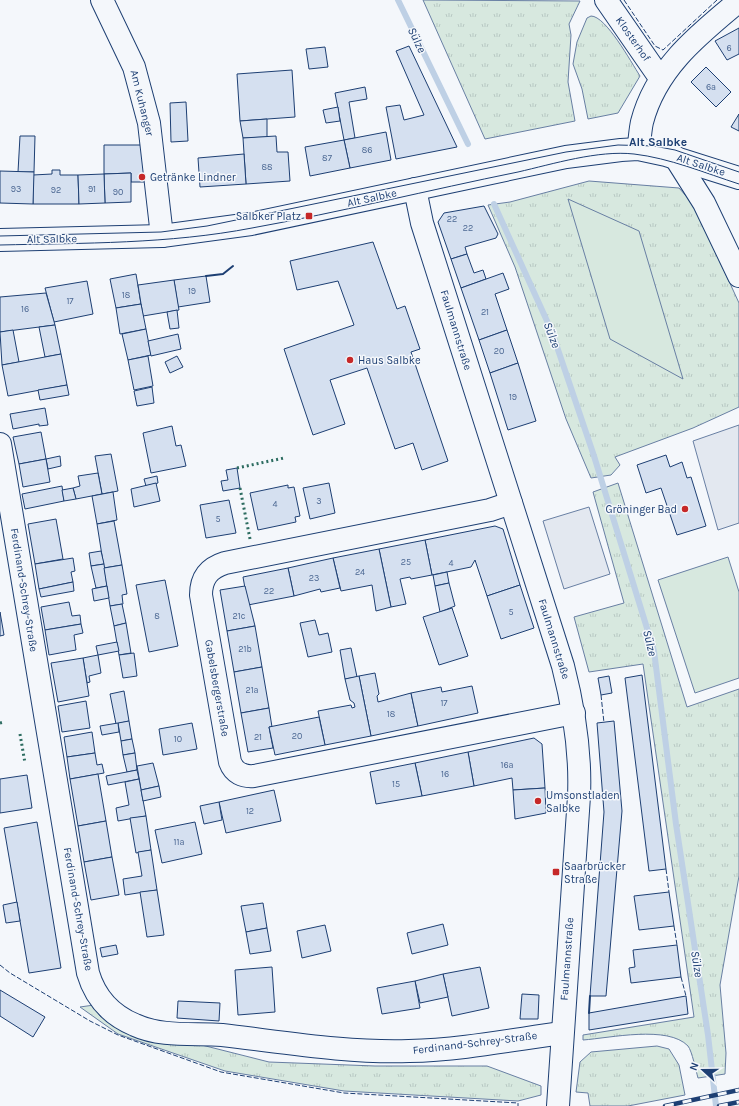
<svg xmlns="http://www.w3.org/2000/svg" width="739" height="1106" viewBox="0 0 739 1106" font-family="Karla,sans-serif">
	<defs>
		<pattern id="grass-tufts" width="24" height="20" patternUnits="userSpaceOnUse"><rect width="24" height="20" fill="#d7e8df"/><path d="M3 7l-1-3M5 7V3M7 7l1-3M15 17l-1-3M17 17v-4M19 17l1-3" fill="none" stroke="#b8c8c3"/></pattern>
	</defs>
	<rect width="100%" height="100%" fill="#f4f7fb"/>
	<g fill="url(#grass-tufts)" stroke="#687fa3">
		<polygon points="423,0 580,1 569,24 571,35 568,82 575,121 485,139"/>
		<path d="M591 16C606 16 631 62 640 76L618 113 588 119 582 89 573 64 577 42 587 18Z"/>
		<polygon points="589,181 679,188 694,205 739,303 739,407 693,428 615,457 620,465 611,475 591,478 566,419 515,267 488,205 510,202"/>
		<path d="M618 483 687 707 739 689V876L720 985 726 1053 725 1074 698 1078C696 1071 692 1051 688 1046 668 1025 610 1038 583 1040V1035L694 1017 643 664 589 672 574 617 624 603 593 492Z"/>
		<polygon points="94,1005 100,1016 141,1038 182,1040 269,1062 375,1066 487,1066 541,1086 541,1095 518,1101 344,1091 225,1071 118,1034 80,1007"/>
		<polygon points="657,1046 669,1049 679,1065 685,1095 628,1106 590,1106 588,1093 576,1092 580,1062 591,1052"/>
	</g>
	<g fill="#d7e8df" stroke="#687fa3">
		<polygon points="568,199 639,231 683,379 610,339"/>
		<polygon points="728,557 739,592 739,678 695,693 658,580"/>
	</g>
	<g fill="#e3e8f0" stroke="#687fa3">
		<polygon points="739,425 739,523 718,530 693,441"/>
		<polygon points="589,507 610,574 564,589 543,521"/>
	</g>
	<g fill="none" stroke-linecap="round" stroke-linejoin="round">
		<g stroke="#bed0e5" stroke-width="6">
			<polyline points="398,0 468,144"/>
			<polyline points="494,204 552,332 594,456 654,651 676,824 708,1035 716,1106"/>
		</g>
	</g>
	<g fill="#d5e0f0" stroke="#1d3f73">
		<polygon points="739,28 739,54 727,60 715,41"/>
		<polygon points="409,46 457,147 396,159 386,107 400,105 404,120 424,115 396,51"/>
		<polygon points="325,47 328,67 309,69 306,49"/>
		<polygon points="706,67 731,92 716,107 691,82"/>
		<polygon points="292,70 295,117 240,121 237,74"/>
		<polygon points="365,87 367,99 349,102 355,138 344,140 335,93"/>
		<polygon points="186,102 188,141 171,142 170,103"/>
		<polygon points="338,107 340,121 326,123 323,110"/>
		<polygon points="739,114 739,131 731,127"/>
		<polygon points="267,119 267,137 243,138 240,121"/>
		<polygon points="386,132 391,160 350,168 344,140"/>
		<polygon points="20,136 35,136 34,172 18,172"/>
		<polygon points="276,136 277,152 288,152 290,181 246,184 243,138"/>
		<polygon points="344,140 350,168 310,176 305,147"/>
		<polygon points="104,145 146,145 148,182 131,182 131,173 104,174"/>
		<polygon points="244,154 246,184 200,187 198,158"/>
		<polygon points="52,170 60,170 60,175 78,175 79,204 33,204 33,175 52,174"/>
		<polygon points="0,171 34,172 33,204 0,203"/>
		<polygon points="131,173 131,202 105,203 104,174"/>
		<polygon points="104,174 105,203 79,204 78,175"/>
		<polygon points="484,206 498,234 496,238 465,247 467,254 451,259 438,222 444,213"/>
		<polygon points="373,242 397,309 405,306 420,349 411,352 448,461 422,470 413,443 395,449 367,368 330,380 345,424 313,435 284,349 354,325 338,281 297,290 290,261"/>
		<polygon points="467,254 474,273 483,270 486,279 461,288 451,259"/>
		<polygon points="503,273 509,289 495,294 507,330 479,340 461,288"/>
		<polygon points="136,274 141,304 116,308 110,279"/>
		<polygon points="206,276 210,302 178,307 174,280"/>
		<polygon points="174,280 179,310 143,316 138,285"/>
		<polygon points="87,281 93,314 54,322 45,288"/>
		<polygon points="46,293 55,325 0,332 0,297"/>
		<polygon points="141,304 146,329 120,334 116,308"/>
		<polygon points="177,310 179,328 170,329 167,312"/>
		<polygon points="55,325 61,354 45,357 39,327"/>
		<polygon points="146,329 151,355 128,360 122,334"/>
		<polygon points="13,330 19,362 2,365 0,332"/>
		<polygon points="507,330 518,363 490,373 479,340"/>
		<polygon points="178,334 181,349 151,356 148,341"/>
		<polygon points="61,354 67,385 8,396 2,365"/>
		<polygon points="148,356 153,386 134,390 128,360"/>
		<polygon points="177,356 183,367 170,373 165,362"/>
		<polygon points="518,363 536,421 508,430 490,373"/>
		<polygon points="67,385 69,395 40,400 38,390"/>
		<polygon points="152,387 154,403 137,406 134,391"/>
		<polygon points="45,408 48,425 39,426 39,424 13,429 10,414"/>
		<polygon points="172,426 176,446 181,445 186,466 151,473 143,433"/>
		<polygon points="41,432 46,459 19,464 13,437"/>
		<polygon points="111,454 118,491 102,494 95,456"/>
		<polygon points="666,455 670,467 682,462 687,478 691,477 706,526 677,535 661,488 646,493 637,465"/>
		<polygon points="60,456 61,466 48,469 46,459"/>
		<polygon points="46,459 50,482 23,487 19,464"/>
		<polygon points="237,468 240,488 223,491 221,481 228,480 226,470"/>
		<polygon points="98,473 102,494 76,499 73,488 80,486 78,476"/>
		<polygon points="157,476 158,483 146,486 144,479"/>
		<polygon points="156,483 160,501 134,507 131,489"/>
		<polygon points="329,483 335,513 310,519 303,488"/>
		<polygon points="288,485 288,488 294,487 300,516 295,517 296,522 258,530 250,493"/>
		<polygon points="62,486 64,501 25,509 22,494"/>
		<polygon points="73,488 76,499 64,501 62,490"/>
		<polygon points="113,492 117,520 97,524 92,496"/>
		<polygon points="229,500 236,533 206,538 200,505"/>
		<polygon points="56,519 63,559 35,564 28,524"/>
		<polygon points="114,521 122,565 104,568 97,524"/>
		<polygon points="495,526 503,529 520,585 487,596 475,560 471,567 432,575 425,540"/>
		<polygon points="425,540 432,575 411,579 410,577 400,579 406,604 391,607 379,549"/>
		<polygon points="379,549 391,607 376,611 372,585 341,591 333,558"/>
		<polygon points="101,551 104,564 91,566 89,553"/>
		<polygon points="73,558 75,571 71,572 73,582 39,589 35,564"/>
		<polygon points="333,558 340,588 321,592 320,589 294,596 288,568"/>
		<polygon points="104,564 107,586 96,588 91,566"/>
		<polygon points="122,565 127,594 122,595 123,604 110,606 104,568"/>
		<polygon points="288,568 294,596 248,605 243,577"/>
		<polygon points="447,572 449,583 435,586 433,575"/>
		<polygon points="165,580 178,646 149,652 136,585"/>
		<polygon points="73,582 74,591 41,597 39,589"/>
		<polygon points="449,583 455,606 440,612 435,586"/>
		<polygon points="520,585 534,628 501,639 487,596"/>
		<polygon points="107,586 109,598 94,601 92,589"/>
		<polygon points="245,586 255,626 227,631 220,590"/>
		<polygon points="69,602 72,616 80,615 81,624 45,630 41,607"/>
		<polygon points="122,604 126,623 114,626 110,606"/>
		<polygon points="452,608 468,656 439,665 423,617"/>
		<polygon points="0,612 4,635 0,636"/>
		<polygon points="315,620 319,635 328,633 332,652 308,657 300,623"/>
		<polygon points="126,623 131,653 119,655 114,626"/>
		<polygon points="81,624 83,633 74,635 76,650 49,655 45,630"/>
		<polygon points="255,626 262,667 234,672 227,631"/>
		<polygon points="117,642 119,651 98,655 96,646"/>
		<polygon points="351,648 357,677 345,679 340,650"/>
		<polygon points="134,653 137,676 123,678 119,655"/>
		<polygon points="98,655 101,673 89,676 90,682 87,683 83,658"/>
		<polygon points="83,658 89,696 58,702 51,663"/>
		<polygon points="262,667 269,708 241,713 234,672"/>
		<polygon points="375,673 379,694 377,696 378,702 411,693 418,726 371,736 359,676"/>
		<polygon points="642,675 666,869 649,871 625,678"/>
		<polygon points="359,676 371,736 325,745 318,711 351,705 352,708 355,707 354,703 350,700 345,679"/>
		<polygon points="609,676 612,693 601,695 598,678"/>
		<polygon points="472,686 478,713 418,726 411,693 441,687 442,692"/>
		<polygon points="124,691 129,721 116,724 110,694"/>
		<polygon points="86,701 90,728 62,732 58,706"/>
		<polygon points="269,708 272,727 269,727 273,748 248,752 241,713"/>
		<polygon points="319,717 325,745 275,755 269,727"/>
		<polygon points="129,721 132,739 121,741 118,723"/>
		<polygon points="614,721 622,811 606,996 590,996 604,812 597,723"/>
		<polygon points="118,723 119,732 102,735 100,726"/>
		<polygon points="192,723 197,749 163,755 159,729"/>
		<polygon points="92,732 95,753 67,757 64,737"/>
		<polygon points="534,738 542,744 545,788 513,790 512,778 474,786 468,752"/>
		<polygon points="132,739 135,753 123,755 121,741"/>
		<polygon points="468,752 474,786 422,796 415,763"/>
		<polygon points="95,753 97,765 102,764 104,773 70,779 67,757"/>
		<polygon points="135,753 137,770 127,772 123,755"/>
		<polygon points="153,763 159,786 141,790 137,766"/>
		<polygon points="415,763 422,796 376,804 370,772"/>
		<polygon points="137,770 139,779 108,785 106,776"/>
		<polygon points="98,774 106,821 78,826 70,779"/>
		<polygon points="27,775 32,808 0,813 0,779"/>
		<polygon points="139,779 146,816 118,821 116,808 129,805 125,782"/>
		<polygon points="159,786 161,797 143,801 141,790"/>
		<polygon points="545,788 546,813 515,819 513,790"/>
		<polygon points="274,790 281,821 226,833 219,802"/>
		<polygon points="219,802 222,820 204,824 200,806"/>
		<polygon points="146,816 151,850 136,853 130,818"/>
		<polygon points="106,821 112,857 84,862 78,826"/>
		<polygon points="37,822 61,968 29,973 4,828"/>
		<polygon points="195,822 202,854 162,863 155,830"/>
		<polygon points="151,850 157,890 125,895 123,879 142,876 138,852"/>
		<polygon points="112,857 119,895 91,900 84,862"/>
		<polygon points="157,890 164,935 147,937 140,892"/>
		<polygon points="669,892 674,926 639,930 634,896"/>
		<polygon points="17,902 20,921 6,923 3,905"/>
		<polygon points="263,903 267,928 246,932 241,906"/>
		<polygon points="443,924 448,945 412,954 407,933"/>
		<polygon points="325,925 331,951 302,958 297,931"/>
		<polygon points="267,928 271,951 250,954 246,932"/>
		<polygon points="116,945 118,954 102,957 100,948"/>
		<polygon points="677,945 681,977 631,983 629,968 635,967 633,950"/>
		<polygon points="272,967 275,1012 238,1015 235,970"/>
		<polygon points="480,967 489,1008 452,1016 443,974"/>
		<polygon points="443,974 448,997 420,1003 415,981"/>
		<polygon points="415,981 420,1008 382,1014 377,988"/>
		<polygon points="0,990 45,1017 33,1037 0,1016"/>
		<polygon points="522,994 539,995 538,1019 520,1019"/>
		<polygon points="686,996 688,1014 589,1030 589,1013"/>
		<polygon points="178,1001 220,1003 219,1021 177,1018"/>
	</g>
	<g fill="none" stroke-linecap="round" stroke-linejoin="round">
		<g stroke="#1d3f73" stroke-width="24">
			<g id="minor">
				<polyline points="102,0 134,67 149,123 162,236"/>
				<polyline points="606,0 660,78"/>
				<path d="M638 149C640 140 640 131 642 122 656 68 698 35 739 1"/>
				<polyline points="675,157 704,203 739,276"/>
				<path d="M0 444 88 973C95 997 111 1015 135 1025 161 1037 193 1033 222 1035 283 1042 347 1053 409 1051 460 1050 511 1040 562 1033"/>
				<path d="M511 503 490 510 225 563C209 568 201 578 201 595L230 762C234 773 243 777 254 776L574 713"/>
			</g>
		</g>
		<g stroke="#1d3f73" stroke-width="24">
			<g id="major">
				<path d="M415 189 422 223 563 666C574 709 581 751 579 796L558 1106"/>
				<polyline points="0,240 162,236 251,224 566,157 621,150 638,149 666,155 739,178"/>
			</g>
		</g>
		<use href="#minor" stroke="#f4f7fb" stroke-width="22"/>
		<use href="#major" stroke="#f4f7fb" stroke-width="22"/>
		<g stroke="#1d3f73" stroke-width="1">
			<polyline points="0,236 161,232 207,226 566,152 618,145 654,146 675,150 739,172"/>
			<path d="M0 245C84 243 169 244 252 228 341 212 429 190 518 172 553 164 598 150 634 154 669 158 705 173 739 184"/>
		</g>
		<g stroke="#1d3f73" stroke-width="4.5">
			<g id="rail">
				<polyline points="665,1106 739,1090"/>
				<polyline points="719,1106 739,1102"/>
			</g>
		</g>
		<use href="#rail" stroke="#f4f7fb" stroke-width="3" stroke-dasharray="9" stroke-linecap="butt"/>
		<g stroke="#2c6c60" stroke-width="3" stroke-dasharray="2 3" stroke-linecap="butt">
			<polyline points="237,468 284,458"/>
			<polyline points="240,488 250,539"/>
			<polyline points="0,723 4,722"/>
			<polyline points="20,734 25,763"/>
		</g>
		<g stroke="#1d3f73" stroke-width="1" stroke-dasharray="5 2" stroke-linecap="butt">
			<polyline points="624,0 655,46 663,50 717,0"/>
			<polyline points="601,695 604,723"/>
			<polyline points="666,869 669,892"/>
			<polyline points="674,926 677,945"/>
			<polyline points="0,965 10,973 90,1021 118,1035 221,1072 344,1093 518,1103 518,1106"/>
			<polyline points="681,977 686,996"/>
		</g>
		<g stroke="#1d3f73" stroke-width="2">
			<polyline points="206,276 223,274 233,266"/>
			<polyline points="589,1013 590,996"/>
		</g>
	</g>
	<g fill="#c62828" stroke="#f4f7fb" stroke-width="1.5">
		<circle cx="142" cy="177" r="4"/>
		<rect x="305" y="212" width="8" height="8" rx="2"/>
		<circle cx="350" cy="360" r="4"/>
		<circle cx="685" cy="509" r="4"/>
		<circle cx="538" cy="801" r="4"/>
		<rect x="552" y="868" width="8" height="8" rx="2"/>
	</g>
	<g text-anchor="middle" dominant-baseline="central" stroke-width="3" stroke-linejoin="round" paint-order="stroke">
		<g font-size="9" fill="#4b6792">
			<text x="729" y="48">6</text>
			<text x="711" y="87">6a</text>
			<text x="367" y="150">86</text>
			<text x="327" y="158">87</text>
			<text x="267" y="167">88</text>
			<text x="16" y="189">93</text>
			<text x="92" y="189">91</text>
			<text x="56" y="190">92</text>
			<text x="118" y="192">90</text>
			<text x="452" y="219">22</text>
			<text x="468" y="228">22</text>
			<text x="192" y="291">19</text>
			<text x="126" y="295">18</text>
			<text x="70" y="301">17</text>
			<text x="25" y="309">16</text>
			<text x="485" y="312">21</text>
			<text x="499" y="351">20</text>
			<text x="513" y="397">19</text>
			<text x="319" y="501">3</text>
			<text x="275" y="504">4</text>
			<text x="218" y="519">5</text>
			<text x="406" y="562">25</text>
			<text x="451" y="563">4</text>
			<text x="360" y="572">24</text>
			<text x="314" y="578">23</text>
			<text x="269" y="591">22</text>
			<text x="511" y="612">5</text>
			<text x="157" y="616">8</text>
			<text x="239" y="616">21c</text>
			<text x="245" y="649">21b</text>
			<text x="252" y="690">21a</text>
			<text x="444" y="703">17</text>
			<text x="391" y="714">18</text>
			<text x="297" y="736">20</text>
			<text x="258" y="737">21</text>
			<text x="178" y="739">10</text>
			<text x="507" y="765">16a</text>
			<text x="445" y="774">16</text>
			<text x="396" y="784">15</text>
			<text x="250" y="811">12</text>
			<text x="179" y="842">11a</text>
		</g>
		<g font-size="11" fill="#1d3f73" stroke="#f4f7fb">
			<text transform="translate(633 39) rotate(55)">Klosterhof</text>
			<text transform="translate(142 103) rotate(76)">Am Kuhanger</text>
			<text transform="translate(701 165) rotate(18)">Alt Salbke</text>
			<text transform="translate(372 198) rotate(-12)">Alt Salbke</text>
			<text transform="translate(52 239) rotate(-1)">Alt Salbke</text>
			<text transform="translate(456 330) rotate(73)">Faulmannstraße</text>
			<text transform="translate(24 590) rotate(81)">Ferdinand-Schrey-Straße</text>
			<text transform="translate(554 639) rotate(73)">Faulmannstraße</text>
			<text transform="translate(217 688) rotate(80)">Gabelsbergerstraße</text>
			<text transform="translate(78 909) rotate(80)">Ferdinand-Schrey-Straße</text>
			<text transform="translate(567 959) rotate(-86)">Faulmannstraße</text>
			<text transform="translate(475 1043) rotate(-7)">Ferdinand-Schrey-Straße</text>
		</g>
		<g font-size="11" fill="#1d3f73" stroke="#f4f7fb" text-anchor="start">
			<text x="150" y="177">Getränke Lindner</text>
			<text x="301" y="216" text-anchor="end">Salbker Platz</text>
			<text x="358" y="360">Haus Salbke</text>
			<text x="677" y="509" text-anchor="end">Gröninger Bad</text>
			<text x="546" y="795">Umsonstladen<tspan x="546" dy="13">Salbke</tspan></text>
			<text x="564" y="866">Saarbrücker<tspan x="564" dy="13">Straße</tspan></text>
		</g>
		<g font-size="12" font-style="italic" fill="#1d3f73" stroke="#f4f7fb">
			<text transform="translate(417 40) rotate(64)">Sülze</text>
			<text transform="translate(552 335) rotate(69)">Sülze</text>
			<text transform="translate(650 643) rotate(76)">Sülze</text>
			<text transform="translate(697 964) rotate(81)">Sülze</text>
		</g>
		<g font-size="12" font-weight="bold" fill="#1d3f73" stroke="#f4f7fb">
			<text x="658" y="142">Alt Salbke</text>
		</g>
	</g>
	<g transform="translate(703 1070) rotate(291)" stroke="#f4f7fb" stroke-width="3" paint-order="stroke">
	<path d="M0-3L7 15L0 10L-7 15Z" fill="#1d3f73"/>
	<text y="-6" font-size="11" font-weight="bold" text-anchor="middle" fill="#1d3f73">N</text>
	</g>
</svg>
